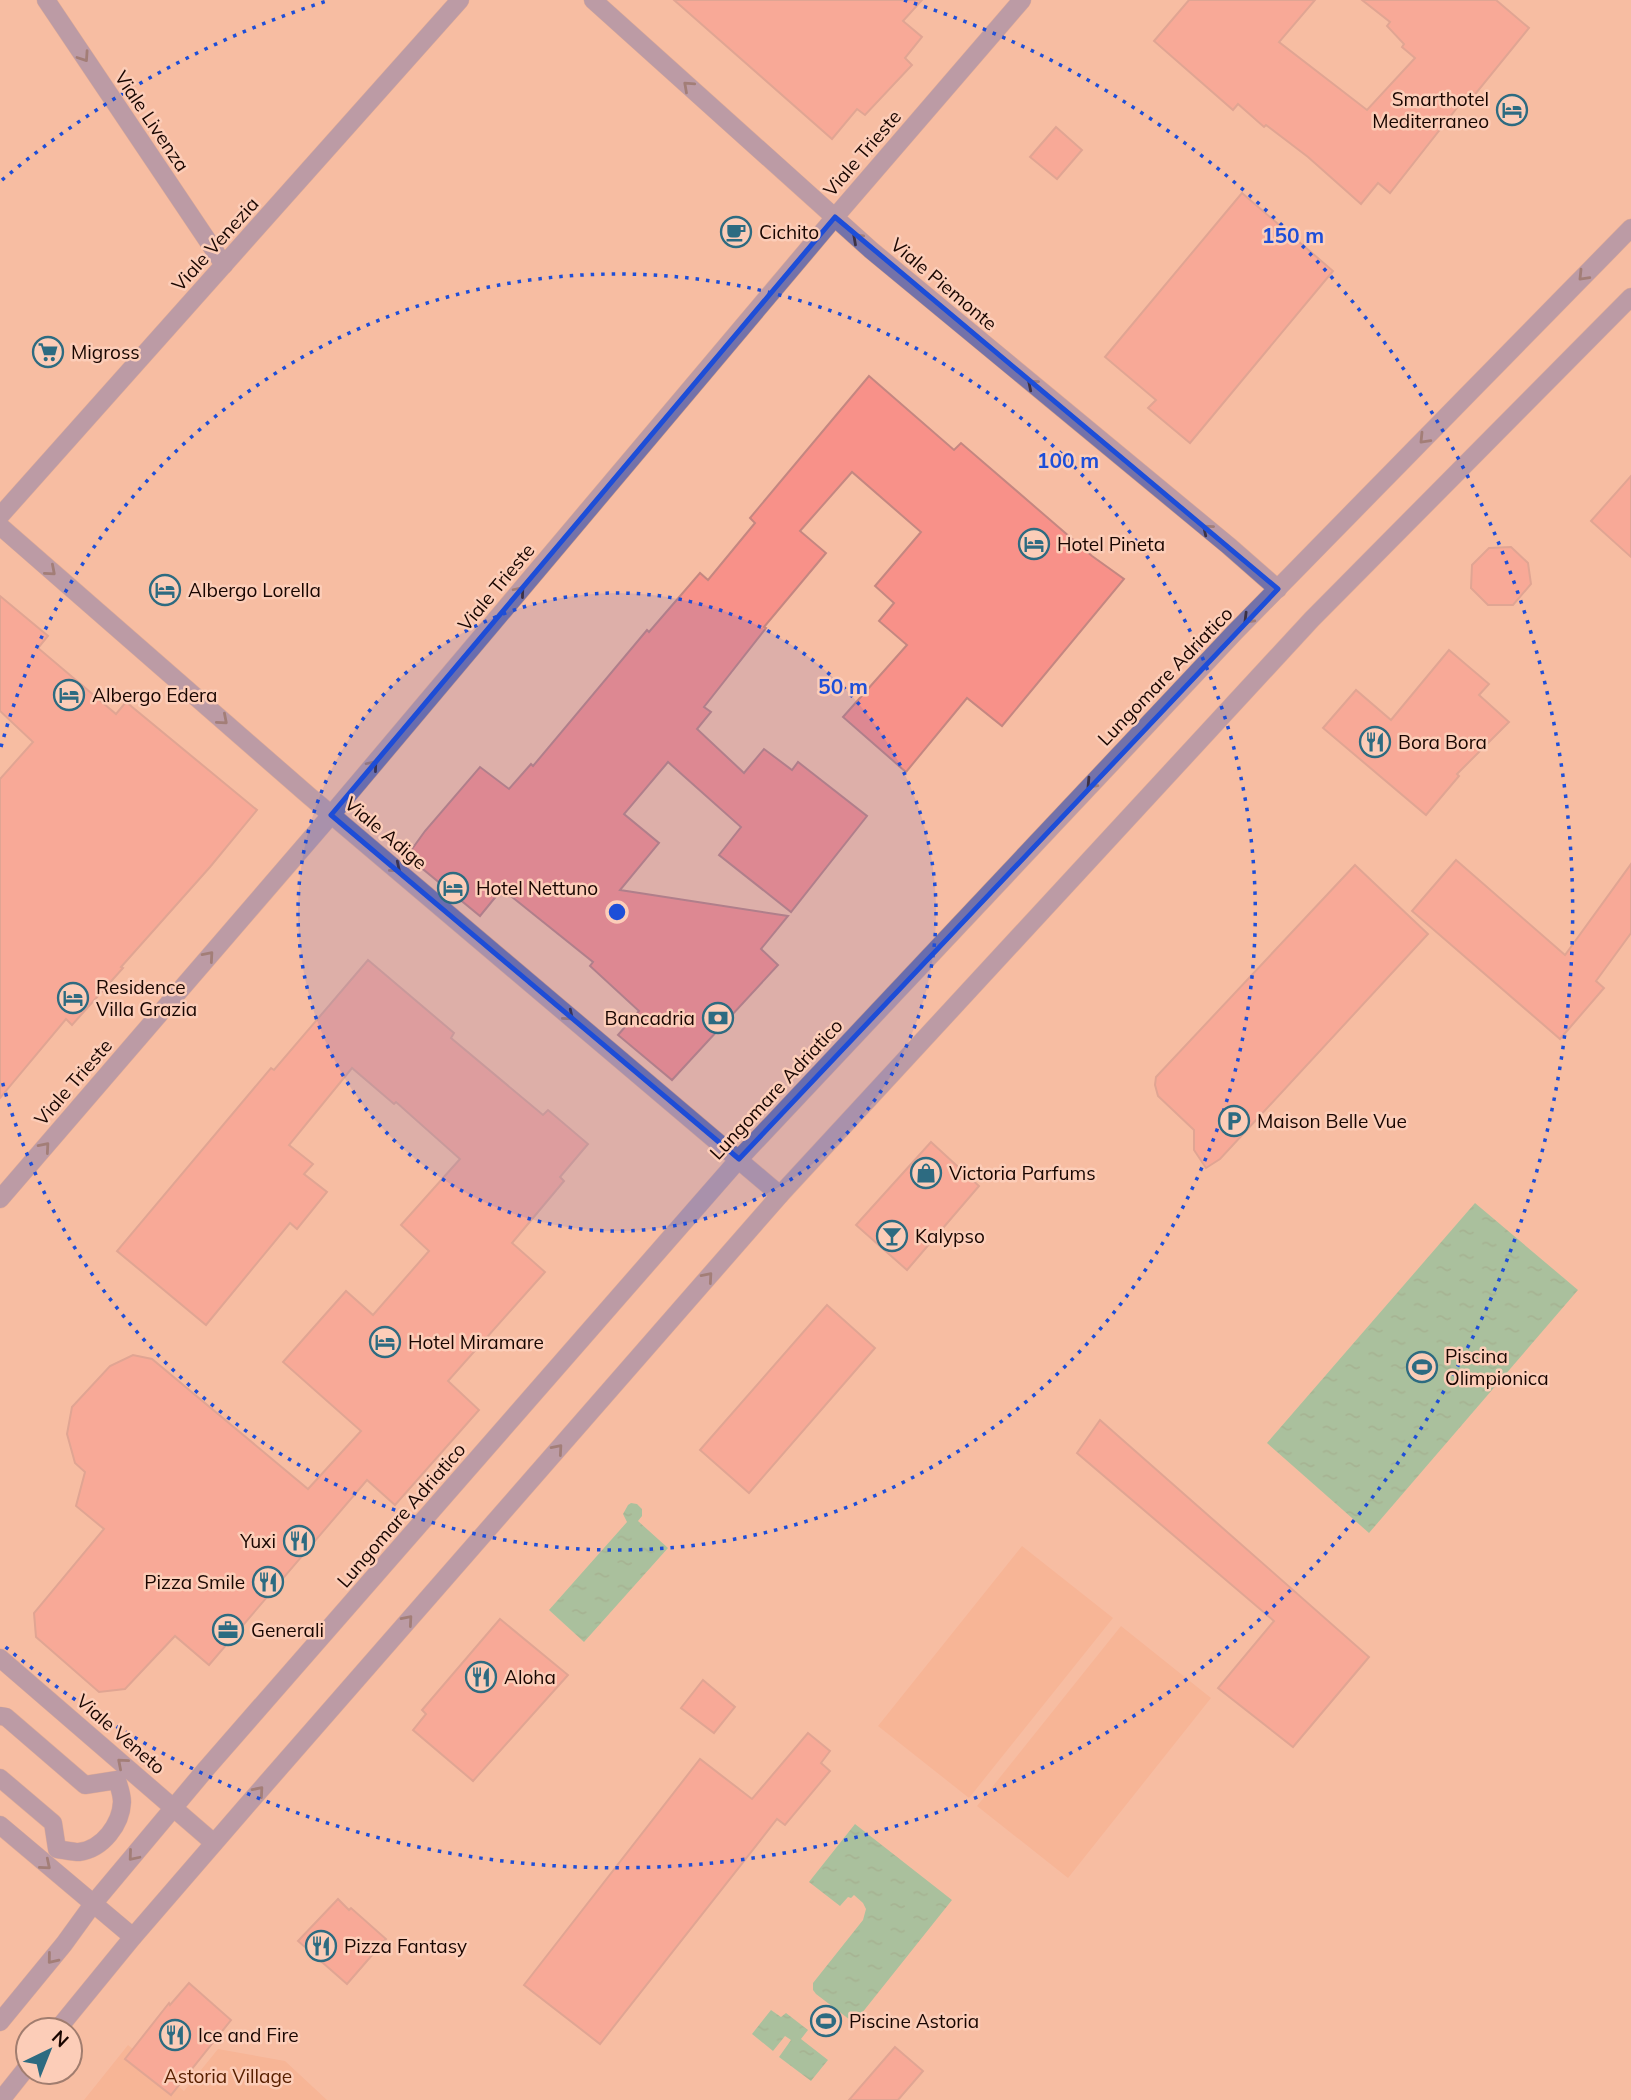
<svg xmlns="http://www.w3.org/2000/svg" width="1631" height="2100" viewBox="0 0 1631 2100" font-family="Mulish,sans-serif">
	<defs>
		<pattern id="water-ripples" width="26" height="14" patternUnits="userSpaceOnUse" patternTransform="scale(1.75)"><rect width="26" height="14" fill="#4dc497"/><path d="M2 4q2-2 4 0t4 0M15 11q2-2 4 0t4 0" fill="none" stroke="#43a780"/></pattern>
	</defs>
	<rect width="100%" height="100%" fill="#f7bda3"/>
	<g fill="#f5aa88">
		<polygon points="1022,1546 1113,1618 969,1798 878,1726"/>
		<polygon points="1121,1626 1211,1698 1068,1878 977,1806"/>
		<polygon points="128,2045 184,2091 218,2049 285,2061 327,2100 84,2100"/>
	</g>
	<g fill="url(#water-ripples)">
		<polygon points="1475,1203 1578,1290 1369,1533 1267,1443"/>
		<polygon points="631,1503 637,1504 642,1509 642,1516 638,1521 668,1548 584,1642 549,1610 627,1522 623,1514 628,1505"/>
		<polygon points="855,1824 952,1900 854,2023 816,1994 813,1990 813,1983 863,1920 866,1909 863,1903 854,1895 851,1898 848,1897 840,1906 809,1882"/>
		<polygon points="771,2010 781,2017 786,2013 808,2030 801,2039 828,2060 811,2081 779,2057 791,2040 785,2036 773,2051 752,2034"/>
	</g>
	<g fill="#f89189" stroke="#c48781" stroke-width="2">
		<polygon points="674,0 922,0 903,21 922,37 905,58 912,65 865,115 857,109 832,139"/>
		<polygon points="1189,0 1315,0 1279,42 1367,110 1415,58 1402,47 1404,44 1387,26 1390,22 1362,0 1496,0 1529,28 1468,103 1464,99 1390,193 1378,183 1361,204 1308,157 1266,125 1264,127 1238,104 1233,110 1154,41"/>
		<polygon points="1056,127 1082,150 1057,179 1030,157"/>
		<polygon points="1242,193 1333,271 1190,443 1148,408 1156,400 1105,357"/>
		<polygon points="869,376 954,450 961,443 1092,556 1124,579 1002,726 967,698 906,772 843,717 907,645 879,621 894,603 875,586 921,532 852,472 800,531 826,553 764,627 766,628 704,707 711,712 697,729 744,773 764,749 792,770 798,762 867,816 791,912 719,855 741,827 668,762 624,814 659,843 620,890 788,916 761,949 778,965 672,1080 618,1035 639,1011 590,966 593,962 502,889 480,916 407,856 425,831 480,767 509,789 531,764 533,766 647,630 649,632 700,573 708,580 755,523 750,518"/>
		<polygon points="1631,476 1631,557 1591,521"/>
		<polygon points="1511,547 1528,563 1531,584 1513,605 1488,605 1471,588 1472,565 1489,548"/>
		<polygon points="0,596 48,636 38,648 116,714 126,702 257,810 210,867 121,967 123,968 72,1025 66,1019 0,1098 0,779 33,742 0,711"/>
		<polygon points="1449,650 1489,684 1479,695 1509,722 1457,774 1459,776 1426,815 1323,728 1356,690 1391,720"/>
		<polygon points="1456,860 1565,955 1631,864 1631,933 1596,981 1604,988 1560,1039 1412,911"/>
		<polygon points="1355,865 1428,934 1220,1159 1206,1168 1194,1150 1194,1130 1158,1096 1155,1085 1156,1077"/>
		<polygon points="368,960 454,1033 451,1038 543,1115 548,1110 588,1144 560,1177 564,1181 512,1243 545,1272 448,1381 479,1410 395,1505 367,1480 209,1665 175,1636 125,1689 99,1692 36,1637 34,1613 104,1529 76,1506 85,1472 75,1463 67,1434 72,1407 110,1366 133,1355 152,1359 308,1489 361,1431 283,1362 346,1291 373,1315 429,1251 401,1225 460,1159 396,1102 394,1104 352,1068 289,1145 313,1164 304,1174 327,1192 297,1229 290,1223 206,1325 117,1251 271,1068 274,1070"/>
		<polygon points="931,1142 979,1186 907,1270 856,1225"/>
		<polygon points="827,1305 875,1348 749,1493 700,1450"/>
		<polygon points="1100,1420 1369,1657 1293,1747 1218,1688 1274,1621 1077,1453"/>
		<polygon points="500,1619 568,1675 473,1781 413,1730 426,1714 422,1710"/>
		<polygon points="703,1680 735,1707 714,1733 681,1708"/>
		<polygon points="808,1733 830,1751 821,1763 830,1771 785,1825 777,1819 600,2044 524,1985 700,1759 752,1799"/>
		<polygon points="338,1899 349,1910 351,1908 386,1939 347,1984 298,1941"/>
		<polygon points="189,1983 231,2020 171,2095 125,2059 169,2003 170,2005"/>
		<polygon points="895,2047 923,2071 898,2100 849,2100"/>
	</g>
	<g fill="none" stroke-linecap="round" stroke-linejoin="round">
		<g stroke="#cf9c86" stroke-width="19">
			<g id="minor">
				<polyline points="46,0 224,265"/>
				<polyline points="593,0 871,250 1229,546 1278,589"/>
				<polyline points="0,516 460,0"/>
				<polyline points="0,526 308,795 780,1195"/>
				<polyline points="0,1199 331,815 835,217 1022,0"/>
				<polyline points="0,1658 214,1843"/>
				<path d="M0 1716 6 1717 85 1785 117 1780C119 1787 122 1794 122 1802 121 1824 103 1849 79 1852 73 1852 64 1850 57 1849L53 1823 0 1778"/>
				<polyline points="0,1825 133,1937"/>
				<polyline points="0,2022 64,1944 93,1904 206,1769 739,1159 1235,632 1631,228"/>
				<polyline points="57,2030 133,1937 248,1804 780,1195 1312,619 1631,297"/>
				<polyline points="1,2100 28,2066"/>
			</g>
		</g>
		<use href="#minor" stroke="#7472a9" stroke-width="18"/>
	</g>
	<defs><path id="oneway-chevron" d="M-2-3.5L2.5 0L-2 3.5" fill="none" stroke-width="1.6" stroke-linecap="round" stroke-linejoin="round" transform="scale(1.75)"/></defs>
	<g stroke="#3d3144">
		<use href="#oneway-chevron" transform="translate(84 57) rotate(56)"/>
		<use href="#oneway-chevron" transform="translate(688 86) rotate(-138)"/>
		<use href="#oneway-chevron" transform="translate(857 238) rotate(-138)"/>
		<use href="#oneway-chevron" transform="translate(1583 276) rotate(134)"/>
		<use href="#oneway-chevron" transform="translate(1032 384) rotate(-140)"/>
		<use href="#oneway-chevron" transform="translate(1424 439) rotate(134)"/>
		<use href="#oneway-chevron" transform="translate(1207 529) rotate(-140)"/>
		<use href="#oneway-chevron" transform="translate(51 571) rotate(41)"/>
		<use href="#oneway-chevron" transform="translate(520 591) rotate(-50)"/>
		<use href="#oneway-chevron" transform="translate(1248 619) rotate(135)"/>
		<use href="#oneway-chevron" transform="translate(223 720) rotate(41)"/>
		<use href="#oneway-chevron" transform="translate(373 765) rotate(-50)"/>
		<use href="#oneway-chevron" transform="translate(1091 784) rotate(133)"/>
		<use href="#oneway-chevron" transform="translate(396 868) rotate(40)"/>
		<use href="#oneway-chevron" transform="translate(209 956) rotate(-49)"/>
		<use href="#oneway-chevron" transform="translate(569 1016) rotate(40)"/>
		<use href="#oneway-chevron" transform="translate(45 1147) rotate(-49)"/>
		<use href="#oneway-chevron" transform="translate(708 1277) rotate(-49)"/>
		<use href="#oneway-chevron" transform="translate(558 1449) rotate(-49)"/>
		<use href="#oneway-chevron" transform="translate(408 1620) rotate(-49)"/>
		<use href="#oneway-chevron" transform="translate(122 1763) rotate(-139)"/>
		<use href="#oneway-chevron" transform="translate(259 1791) rotate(-49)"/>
		<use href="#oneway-chevron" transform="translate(133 1856) rotate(130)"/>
		<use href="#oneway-chevron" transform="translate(46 1865) rotate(40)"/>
		<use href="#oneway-chevron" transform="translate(52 1959) rotate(129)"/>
	</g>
	<path d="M0 0H1631V2100H0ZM835 217 1278 589 739 1159 331 815Z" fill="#f7bda3" fill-opacity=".55" fill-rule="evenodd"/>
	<path fill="none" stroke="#1d4ed8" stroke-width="5" stroke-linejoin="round" d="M835 217 1278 589 739 1159 331 815Z"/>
	<circle cx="617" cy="912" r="319" fill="#1d4ed8" fill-opacity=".12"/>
	<g fill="none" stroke="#1d4ed8" stroke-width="3.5" stroke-dasharray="3.5 7">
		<circle cx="617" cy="912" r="319"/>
		<path d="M1 747A638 638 0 1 1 1 1077"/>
		<path d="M2 180A956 956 0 0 1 330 0M904 0A956 956 0 1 1 2 1644"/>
	</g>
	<defs>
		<g id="hotel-ring" transform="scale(1.575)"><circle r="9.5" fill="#fccdb8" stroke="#2d6b81" stroke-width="1.5"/><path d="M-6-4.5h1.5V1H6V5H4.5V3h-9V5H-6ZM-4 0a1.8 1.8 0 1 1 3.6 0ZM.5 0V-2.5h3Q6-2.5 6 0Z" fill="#2d6b81"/></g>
		<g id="cafe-ring" transform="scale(1.575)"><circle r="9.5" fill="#fccdb8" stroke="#2d6b81" stroke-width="1.5"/><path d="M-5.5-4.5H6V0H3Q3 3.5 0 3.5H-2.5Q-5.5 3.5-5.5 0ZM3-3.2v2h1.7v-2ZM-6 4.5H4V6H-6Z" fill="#2d6b81"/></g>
		<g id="supermarket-ring" transform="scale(1.575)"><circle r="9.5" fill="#fccdb8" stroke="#2d6b81" stroke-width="1.5"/><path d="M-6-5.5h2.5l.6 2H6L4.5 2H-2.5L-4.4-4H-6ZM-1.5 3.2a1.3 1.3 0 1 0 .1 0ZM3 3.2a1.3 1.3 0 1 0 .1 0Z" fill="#2d6b81"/></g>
		<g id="restaurant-ring" transform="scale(1.575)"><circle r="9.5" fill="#fccdb8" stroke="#2d6b81" stroke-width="1.5"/><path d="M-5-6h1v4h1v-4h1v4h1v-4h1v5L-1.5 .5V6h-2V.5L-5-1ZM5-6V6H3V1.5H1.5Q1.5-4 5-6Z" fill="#2d6b81"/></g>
		<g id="bank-ring" transform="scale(1.575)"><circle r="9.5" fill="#fccdb8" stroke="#2d6b81" stroke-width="1.5"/><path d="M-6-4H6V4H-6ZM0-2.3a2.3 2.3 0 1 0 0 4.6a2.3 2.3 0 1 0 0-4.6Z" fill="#2d6b81"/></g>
		<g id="parking-ring" transform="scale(1.575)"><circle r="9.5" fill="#fccdb8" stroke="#2d6b81" stroke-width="1.5"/><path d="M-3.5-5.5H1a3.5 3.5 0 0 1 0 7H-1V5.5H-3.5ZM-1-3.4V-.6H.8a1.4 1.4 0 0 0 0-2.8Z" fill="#2d6b81"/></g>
		<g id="shop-ring" transform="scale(1.575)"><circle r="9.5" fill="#fccdb8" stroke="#2d6b81" stroke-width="1.5"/><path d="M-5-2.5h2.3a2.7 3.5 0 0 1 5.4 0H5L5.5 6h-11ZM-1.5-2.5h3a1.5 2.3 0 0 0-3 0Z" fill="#2d6b81"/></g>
		<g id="bar-ring" transform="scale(1.575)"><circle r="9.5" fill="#fccdb8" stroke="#2d6b81" stroke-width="1.5"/><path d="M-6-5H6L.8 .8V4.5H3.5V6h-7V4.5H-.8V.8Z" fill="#2d6b81"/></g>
		<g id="stadium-ring" transform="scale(1.575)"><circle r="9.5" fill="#fccdb8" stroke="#2d6b81" stroke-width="1.5"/><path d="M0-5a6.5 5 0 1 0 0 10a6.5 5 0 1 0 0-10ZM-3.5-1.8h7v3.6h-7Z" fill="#2d6b81"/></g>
		<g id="office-ring" transform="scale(1.575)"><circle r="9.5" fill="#fccdb8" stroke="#2d6b81" stroke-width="1.5"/><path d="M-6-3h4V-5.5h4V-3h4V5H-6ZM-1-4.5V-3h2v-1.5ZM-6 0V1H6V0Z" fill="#2d6b81"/></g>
	</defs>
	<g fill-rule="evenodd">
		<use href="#hotel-ring" x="1512" y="110"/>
		<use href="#cafe-ring" x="736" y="232"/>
		<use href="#supermarket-ring" x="48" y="352"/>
		<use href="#hotel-ring" x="1034" y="544"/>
		<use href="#hotel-ring" x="165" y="590"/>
		<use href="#hotel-ring" x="69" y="695"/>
		<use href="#restaurant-ring" x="1375" y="742"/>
		<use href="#hotel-ring" x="453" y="888"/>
		<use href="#hotel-ring" x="73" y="998"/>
		<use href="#bank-ring" x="718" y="1018"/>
		<use href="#parking-ring" x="1234" y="1121"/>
		<use href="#shop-ring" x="926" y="1173"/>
		<use href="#bar-ring" x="892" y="1236"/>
		<use href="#hotel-ring" x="385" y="1342"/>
		<use href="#stadium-ring" x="1422" y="1367"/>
		<use href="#restaurant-ring" x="299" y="1541"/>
		<use href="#restaurant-ring" x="268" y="1582"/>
		<use href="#office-ring" x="228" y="1630"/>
		<use href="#restaurant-ring" x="481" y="1677"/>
		<use href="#restaurant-ring" x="321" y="1946"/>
		<use href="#stadium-ring" x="826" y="2021"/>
		<use href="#restaurant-ring" x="175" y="2035"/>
	</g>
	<g text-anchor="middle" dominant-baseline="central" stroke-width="5" stroke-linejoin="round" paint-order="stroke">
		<g font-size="19" fill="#190601" stroke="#fccdb8" text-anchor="start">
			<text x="1489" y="99" text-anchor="end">Smarthotel<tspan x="1489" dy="22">Mediterraneo</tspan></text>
			<text x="759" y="232">Cichito</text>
			<text x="71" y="352">Migross</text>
			<text x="1057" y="544">Hotel Pineta</text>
			<text x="188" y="590">Albergo Lorella</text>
			<text x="92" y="695">Albergo Edera</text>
			<text x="1398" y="742">Bora Bora</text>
			<text x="476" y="888">Hotel Nettuno</text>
			<text x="96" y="987">Residence<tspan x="96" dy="22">Villa Grazia</tspan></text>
			<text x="695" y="1018" text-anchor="end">Bancadria</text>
			<text x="1257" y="1121">Maison Belle Vue</text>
			<text x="949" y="1173">Victoria Parfums</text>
			<text x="915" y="1236">Kalypso</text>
			<text x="408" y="1342">Hotel Miramare</text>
			<text x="1445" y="1356">Piscina<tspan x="1445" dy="22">Olimpionica</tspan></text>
			<text x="276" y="1541" text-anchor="end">Yuxi</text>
			<text x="245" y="1582" text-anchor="end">Pizza Smile</text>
			<text x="251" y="1630">Generali</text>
			<text x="504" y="1677">Aloha</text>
			<text x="344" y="1946">Pizza Fantasy</text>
			<text x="849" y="2021">Piscine Astoria</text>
			<text x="198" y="2035">Ice and Fire</text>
		</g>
		<g font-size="19" fill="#190601" stroke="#fccdb8">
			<text transform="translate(152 121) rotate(56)">Viale Livenza</text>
			<text transform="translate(862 153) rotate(-49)">Viale Trieste</text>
			<text transform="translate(215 244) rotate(-48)">Viale Venezia</text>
			<text transform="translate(944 284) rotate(40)">Viale Piemonte</text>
			<text transform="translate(496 587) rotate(-50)">Viale Trieste</text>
			<text transform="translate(1165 676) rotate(-46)">Lungomare Adriatico</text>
			<text transform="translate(386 833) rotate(40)">Viale Adige</text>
			<text transform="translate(73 1082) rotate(-49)">Viale Trieste</text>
			<text transform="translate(776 1089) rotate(-47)">Lungomare Adriatico</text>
			<text transform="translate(401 1515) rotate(-49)">Lungomare Adriatico</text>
			<text transform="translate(121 1734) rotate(41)">Viale Veneto</text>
		</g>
		<g font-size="19" fill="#592000" stroke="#fccdb8">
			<text x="228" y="2076">Astoria Village</text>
		</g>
	</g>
	<circle cx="617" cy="912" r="10" fill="#1d4ed8" stroke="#fccdb8" stroke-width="3.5"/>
	<g font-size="21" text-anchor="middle" font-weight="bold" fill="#1d4ed8" stroke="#fccdb8" stroke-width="5" stroke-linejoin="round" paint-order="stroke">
		<text x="1293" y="243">150 m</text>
		<text x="1068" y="468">100 m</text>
		<text x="843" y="694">50 m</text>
	</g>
	<g transform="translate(49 2051) rotate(43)"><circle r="33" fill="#fccdb8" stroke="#a17d6f" stroke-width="2"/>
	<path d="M0-5L12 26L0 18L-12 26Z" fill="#2d6b81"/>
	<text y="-10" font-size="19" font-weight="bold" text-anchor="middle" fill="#190601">N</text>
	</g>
</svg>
